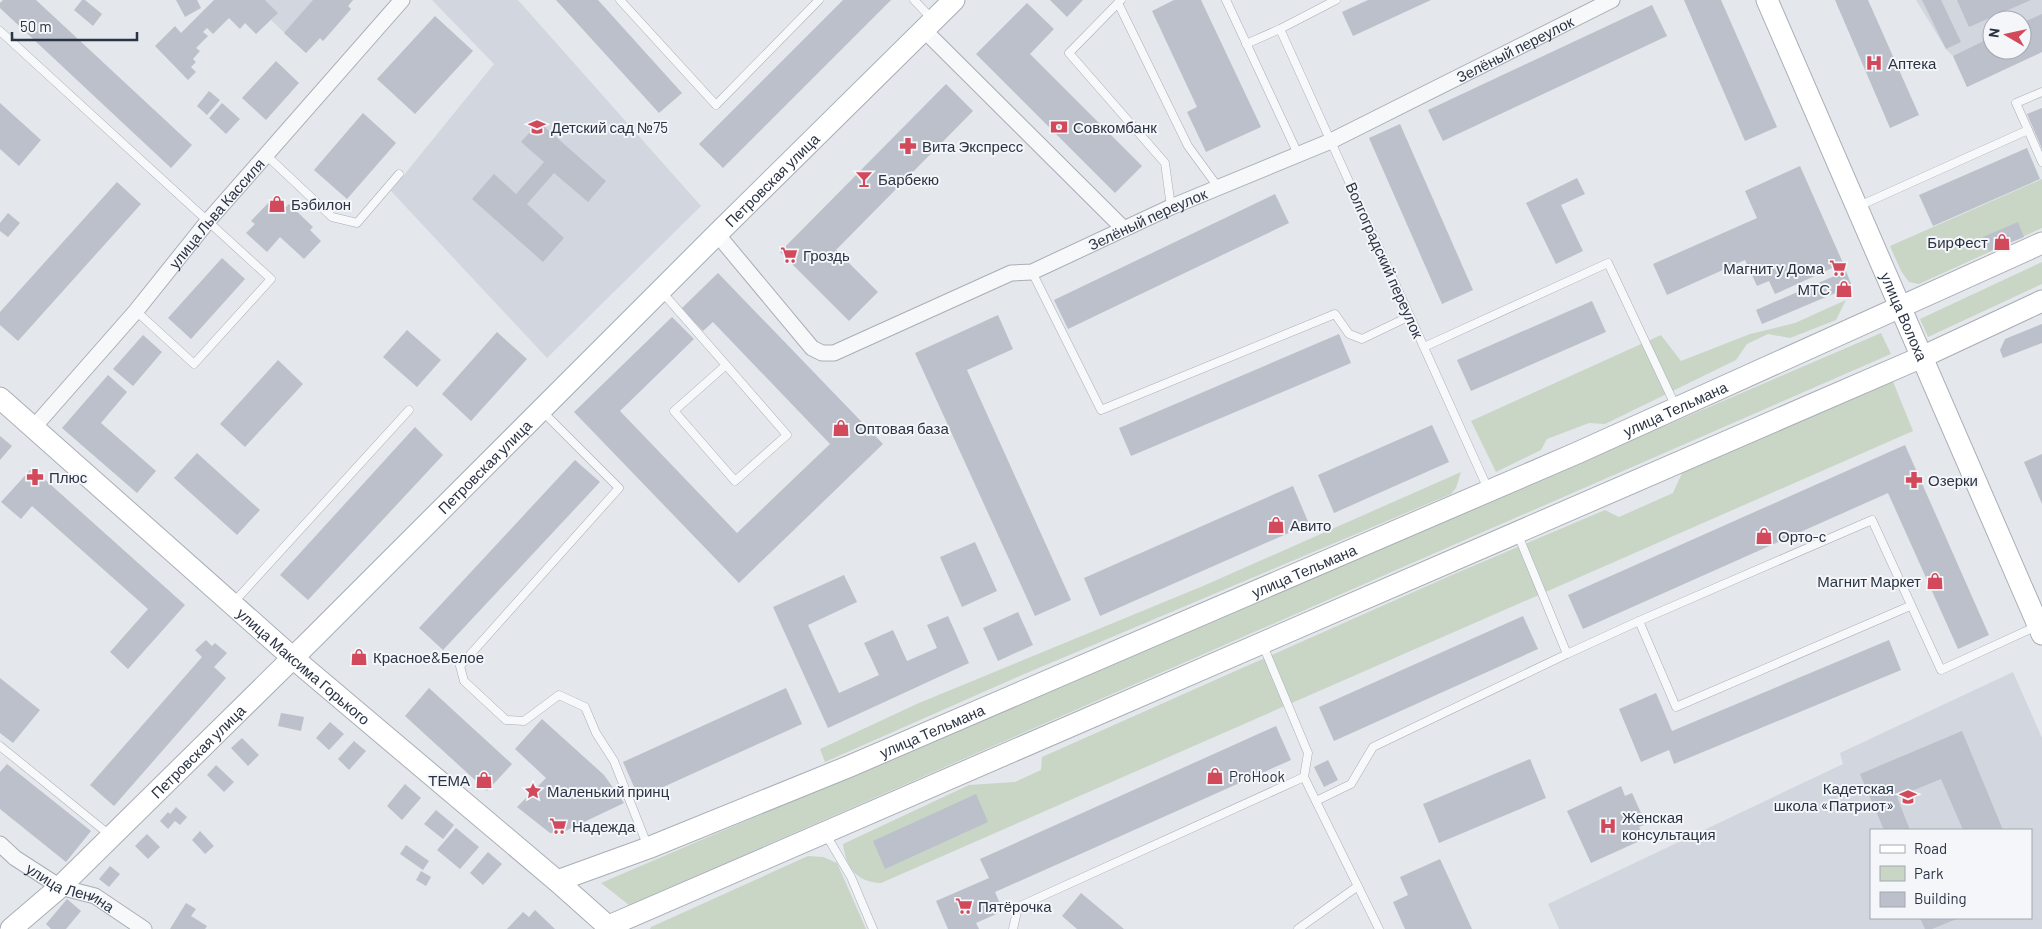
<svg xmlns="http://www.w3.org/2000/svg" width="2042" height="929" viewBox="0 0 2042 929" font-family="Barlow,sans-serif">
	<rect width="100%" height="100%" fill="#e4e7ec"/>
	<g fill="#d2d6de" fill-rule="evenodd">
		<polygon points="265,0 353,0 348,6 351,9 323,41 320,38 306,53 271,20 277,13"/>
		<polygon points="432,0 518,0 701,206 547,358 391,191 494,64"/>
		<path d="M1916 0H2042V52L1967 87 1953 56 1946 49ZM1992 20H2022V50H1992Z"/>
		<path d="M2013 672 2042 738V929H1559L1548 904 1843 764 1840 753ZM1871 830H2031V918H1871Z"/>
	</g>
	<g fill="#c9d6c5">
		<polygon points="2042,179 2042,228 1919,284 1909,282 1901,271 1890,246"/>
		<polygon points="2042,262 2042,284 1928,337 1920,319"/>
		<polygon points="1846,300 1836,320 1790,338 1768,334 1747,344 1736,360 1605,424 1589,423 1547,439 1541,450 1496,472 1471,421 1661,335 1681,361 1750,334 1795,323"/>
		<polygon points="1881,333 1891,354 629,905 601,883"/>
		<path d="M1892 379 1913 431 881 883C856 882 846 867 843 844L969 785 1015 782 1041 770 1042 757 1454 574 1605 510 1619 517 1673 493 1683 471Z"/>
		<polygon points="1461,472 1456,488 1451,494 1022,675 825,762 820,749 919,703 1203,586"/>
		<polygon points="808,856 823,857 837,863 866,929 650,929 651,927"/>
	</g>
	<g fill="#bbc0ca">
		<polygon points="3,0 36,0 192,145 171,168 0,8 0,3"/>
		<polygon points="82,0 85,0 102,14 93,26 74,10"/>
		<polygon points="176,0 197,0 201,8 185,17"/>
		<polygon points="214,0 265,0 278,13 256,34 245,23 240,29 229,18 213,34 207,28 203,32 208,36 196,48 200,51 193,59 196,62 191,67 196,72 188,80 155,46 175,26 181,33"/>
		<polygon points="313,0 353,0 348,6 351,9 323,41 320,38 306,53 284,33"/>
		<polygon points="556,0 598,0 682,93 659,113"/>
		<polygon points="843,0 891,0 723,168 699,144"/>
		<polygon points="1050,0 1083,0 1067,17"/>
		<polygon points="1174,0 1201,0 1261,127 1206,152 1187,112 1197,107 1152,11"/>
		<polygon points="1368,0 1431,0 1353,36 1342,12"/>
		<polygon points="1684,0 1721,0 1777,127 1745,141"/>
		<polygon points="1835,0 1868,0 1919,115 1890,128"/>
		<polygon points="1922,0 1941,0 1961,42 1946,49"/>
		<polygon points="1957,0 2031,0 1969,27"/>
		<polygon points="1027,3 1054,29 1030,54 1142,166 1115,193 976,54"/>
		<polygon points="1652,5 1667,36 1443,141 1428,110"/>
		<polygon points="2042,14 2042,52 1967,87 1953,56 1992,37 1992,50 2022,50 2022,23"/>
		<polygon points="435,16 473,51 415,114 377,79"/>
		<polygon points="276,61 299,83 266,120 242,98"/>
		<polygon points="946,84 973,111 836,250 878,292 849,321 780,252"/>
		<polygon points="209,91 220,100 207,115 197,106"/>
		<polygon points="0,103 41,140 19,166 0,149"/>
		<polygon points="222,103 240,119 226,134 209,118"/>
		<polygon points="2042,108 2042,149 2027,114"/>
		<polygon points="363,113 396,143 347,199 314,170"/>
		<polygon points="539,122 606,181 588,202 554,173 527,204 564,238 543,262 472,199 494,174 516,194 544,162 521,142"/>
		<polygon points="1400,124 1473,290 1442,304 1369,138"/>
		<polygon points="2027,148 2040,179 1933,226 1919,195"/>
		<polygon points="1800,166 1843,263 1775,294 1769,281 1757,286 1745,260 1667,295 1653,264 1757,218 1745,191"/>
		<polygon points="1577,178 1585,194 1561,205 1583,251 1556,264 1526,203"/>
		<polygon points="117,182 141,204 18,341 0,325 0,312"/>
		<polygon points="1275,194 1289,223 1068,329 1054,300"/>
		<polygon points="274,197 286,207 289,204 313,227 310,230 321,241 304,259 280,237 267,252 246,233 255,224 251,221"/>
		<polygon points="8,213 20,223 8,237 0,231 0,223"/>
		<polygon points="2018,222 2024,237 1989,251 1983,237"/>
		<polygon points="222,258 245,279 191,339 168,318"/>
		<polygon points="1846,271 1852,286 1762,324 1756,310"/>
		<polygon points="718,273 883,444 739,583 574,412 672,317 694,339 620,411 737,533 830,444 713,322 703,331 681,309"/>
		<polygon points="1592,301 1606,332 1471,391 1457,360"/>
		<polygon points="998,315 1013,349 967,370 1071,600 1035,616 915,353"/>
		<polygon points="2042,324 2042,343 2003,358 2000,350 2005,339"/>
		<polygon points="407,330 441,360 417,387 383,357"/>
		<polygon points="497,332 527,359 471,421 442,394"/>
		<polygon points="1339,334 1351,363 1131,456 1119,428"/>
		<polygon points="143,335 162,352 133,386 113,369"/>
		<polygon points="278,360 303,384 245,447 220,424"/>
		<polygon points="108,375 127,392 101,423 156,471 137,493 62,428"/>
		<polygon points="1432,425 1449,462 1334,513 1318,475"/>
		<polygon points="415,427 443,455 308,600 280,575"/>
		<polygon points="0,436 12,446 0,460"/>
		<polygon points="1905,445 1989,635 1958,649 1888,493 1583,629 1568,595"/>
		<polygon points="197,453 260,510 237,535 174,478"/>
		<polygon points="2042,454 2042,504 2024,462"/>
		<polygon points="575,460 600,482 443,650 419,628"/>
		<polygon points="32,468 185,605 128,669 110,652 148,609 32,506 21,519 1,502"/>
		<polygon points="1293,486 1309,524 1100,616 1084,578"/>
		<polygon points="975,542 997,591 962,607 940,557"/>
		<polygon points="844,575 857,602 808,625 839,693 879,675 864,643 893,630 907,661 937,648 927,625 948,616 969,663 828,728 773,607"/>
		<polygon points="1018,612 1033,645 998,661 983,628"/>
		<polygon points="1523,616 1538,649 1334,741 1319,707"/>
		<polygon points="206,640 212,646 215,643 227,653 214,667 226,678 114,806 90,785 202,657 195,650"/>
		<polygon points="1889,640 1901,670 1674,764 1669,750 1641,762 1619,709 1656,693 1672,731"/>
		<polygon points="0,678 40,710 13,743 0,733"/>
		<polygon points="429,688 512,764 487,791 405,716"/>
		<polygon points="786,688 802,724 639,798 623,762"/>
		<polygon points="281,713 304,717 301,731 278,726"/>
		<polygon points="542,719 604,775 624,803 563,832 550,833 517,807 546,778 515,749"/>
		<polygon points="330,722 344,734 329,750 316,738"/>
		<polygon points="1276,726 1291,760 995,892 1003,911 976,923 979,929 948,929 936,901 989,878 980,859"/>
		<polygon points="1962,731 2003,830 1963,830 1941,779 1897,797 1910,830 1884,830 1860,774"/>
		<polygon points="242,738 259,755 248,766 231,748"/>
		<polygon points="354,741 366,751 349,770 338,759"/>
		<polygon points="1530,759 1546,798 1439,843 1423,804"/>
		<polygon points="1328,760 1338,780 1324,787 1314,767"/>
		<polygon points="7,764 91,831 66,862 0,809 0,772"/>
		<polygon points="216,765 234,782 224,792 207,775"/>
		<polygon points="405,784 421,798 402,820 387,806"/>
		<polygon points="1621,786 1625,796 1632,793 1646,824 1639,827 1644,839 1591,863 1567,811"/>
		<polygon points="976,794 988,822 885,869 873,841"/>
		<polygon points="176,807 187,817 180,825 175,821 168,829 160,821 168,812 170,814"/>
		<polygon points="436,810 454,825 443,839 424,824"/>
		<polygon points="456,828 479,847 460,869 437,850"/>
		<polygon points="200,831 214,846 205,854 192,840"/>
		<polygon points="147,834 160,847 148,859 135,846"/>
		<polygon points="406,845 429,861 423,870 400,854"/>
		<polygon points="488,852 502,864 483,885 470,873"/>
		<polygon points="1440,859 1472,929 1405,929 1393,902 1408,895 1400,877"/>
		<polygon points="110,866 120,874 109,887 99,879"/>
		<polygon points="421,871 431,877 426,886 416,880"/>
		<polygon points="1081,893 1124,929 1077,929 1062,916"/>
		<polygon points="67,899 81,911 66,929 51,929 46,924"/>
		<polygon points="186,903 196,909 191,916 207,926 205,929 170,929"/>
		<polygon points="535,910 555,929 507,929 523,912 529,917"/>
		<polygon points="1920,918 1959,918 1932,929 1925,929"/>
	</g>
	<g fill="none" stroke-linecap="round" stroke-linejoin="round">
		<g stroke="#a9aeb7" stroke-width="9">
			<g id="lane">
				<polyline points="620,0 716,105 819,0"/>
				<polyline points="914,0 932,19"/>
				<polyline points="1121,0 1069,53 1165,163 1171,207"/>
				<polyline points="1226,0 1298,154"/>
				<polyline points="1118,3 1188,146 1218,187"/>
				<polyline points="1280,29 1488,489"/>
				<polyline points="0,31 271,279 194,364 136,311"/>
				<polyline points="1246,44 1280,29 1336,0"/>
				<polyline points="2028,130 2042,162"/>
				<polyline points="266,155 332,217 357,223 399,174"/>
				<polyline points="1859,206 2028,130 2016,103 2042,92"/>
				<polyline points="1032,272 1101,410 1335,314 1349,334 1362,339 1410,316"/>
				<polyline points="662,292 726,365 674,411 735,481 787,435 726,365"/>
				<polyline points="1424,347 1608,263 1676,407"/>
				<polyline points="542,411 619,488 460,666 464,681 506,720 524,721 559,695 585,707 596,733 614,761 648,847"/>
				<polyline points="1518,535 1567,654 1639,621 1872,520 1941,670 2037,626"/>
				<polyline points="234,602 409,410"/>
				<polyline points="1639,621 1676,707 1910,606"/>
				<polyline points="1262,643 1308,753 1304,777 1379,929"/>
				<polyline points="0,746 111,836"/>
				<polyline points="1316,801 1351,784 1373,747 1567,654"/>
				<polyline points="825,833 851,877 873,929"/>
				<polyline points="1013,929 1018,907 1304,777"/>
				<polyline points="1298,929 1358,886"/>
			</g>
		</g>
		<g stroke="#a9aeb7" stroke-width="17">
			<g id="street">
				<polyline points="924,30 1124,229"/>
				<path id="s1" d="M717 234 812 348 822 353H834L1011 273 1032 272 1171 207 1331 141 1612 0"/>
				<path id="s2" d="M34 427 136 311 208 221 402 0"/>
				<path id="s3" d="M0 844 15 858 60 887 95 896 144 929"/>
			</g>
		</g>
		<g stroke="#a9aeb7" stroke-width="23">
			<g id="secondary">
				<path id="s4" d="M1767 0 2042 634"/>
				<path id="s5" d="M0 398 293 658 557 881 611 929"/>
				<path id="s6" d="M557 881 648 848 850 766 1577 453 2042 243"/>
				<polyline points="609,926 1922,357 2042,301"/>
				<path id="s7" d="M11 929 60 887 311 640 717 234 954 0"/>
			</g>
		</g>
		<use href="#lane" stroke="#f7f8fa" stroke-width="8"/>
		<use href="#street" stroke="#f7f8fa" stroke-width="15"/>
		<use href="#secondary" stroke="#fff" stroke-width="21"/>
	</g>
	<defs>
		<g id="hospital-bare" transform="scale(1.35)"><path d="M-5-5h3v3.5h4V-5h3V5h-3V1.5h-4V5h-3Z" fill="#d1495b" stroke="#f4f6f9" stroke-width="2.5" paint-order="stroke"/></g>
		<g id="school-bare" transform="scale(1.35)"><path d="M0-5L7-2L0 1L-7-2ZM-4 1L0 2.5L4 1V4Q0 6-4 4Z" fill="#d1495b" stroke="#f4f6f9" stroke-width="2.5" paint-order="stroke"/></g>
		<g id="bank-bare" transform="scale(1.35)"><path d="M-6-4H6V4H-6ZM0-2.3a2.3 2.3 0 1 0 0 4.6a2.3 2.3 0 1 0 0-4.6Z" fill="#d1495b" stroke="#f4f6f9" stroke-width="2.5" paint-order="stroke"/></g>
		<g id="pharmacy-bare" transform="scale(1.35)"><path d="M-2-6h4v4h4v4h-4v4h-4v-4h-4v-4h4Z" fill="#d1495b" stroke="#f4f6f9" stroke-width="2.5" paint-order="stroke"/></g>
		<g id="bar-bare" transform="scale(1.35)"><path d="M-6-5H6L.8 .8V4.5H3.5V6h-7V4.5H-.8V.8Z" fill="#d1495b" stroke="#f4f6f9" stroke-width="2.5" paint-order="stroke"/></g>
		<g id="shop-bare" transform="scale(1.35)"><path d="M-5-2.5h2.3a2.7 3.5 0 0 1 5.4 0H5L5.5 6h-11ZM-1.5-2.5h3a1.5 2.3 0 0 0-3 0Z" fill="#d1495b" stroke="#f4f6f9" stroke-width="2.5" paint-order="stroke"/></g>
		<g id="supermarket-bare" transform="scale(1.35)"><path d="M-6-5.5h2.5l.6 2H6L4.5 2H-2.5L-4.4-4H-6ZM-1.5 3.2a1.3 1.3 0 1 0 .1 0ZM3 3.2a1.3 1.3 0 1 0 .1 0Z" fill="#d1495b" stroke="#f4f6f9" stroke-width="2.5" paint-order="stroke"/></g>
		<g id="sight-bare" transform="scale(1.35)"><path d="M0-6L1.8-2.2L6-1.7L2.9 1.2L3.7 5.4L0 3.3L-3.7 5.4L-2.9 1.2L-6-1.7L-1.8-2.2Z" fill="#d1495b" stroke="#f4f6f9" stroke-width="2.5" paint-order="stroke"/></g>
	</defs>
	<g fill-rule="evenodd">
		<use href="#hospital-bare" x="1874" y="63"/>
		<use href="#school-bare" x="537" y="127"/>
		<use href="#bank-bare" x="1059" y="127"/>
		<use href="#pharmacy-bare" x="908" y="146"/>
		<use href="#bar-bare" x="864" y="179"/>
		<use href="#shop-bare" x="277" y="204"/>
		<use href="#shop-bare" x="2002" y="242"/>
		<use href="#supermarket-bare" x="789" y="255"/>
		<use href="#supermarket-bare" x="1838" y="268"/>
		<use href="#shop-bare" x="1844" y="289"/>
		<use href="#shop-bare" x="841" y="428"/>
		<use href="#pharmacy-bare" x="35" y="477"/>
		<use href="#pharmacy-bare" x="1914" y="480"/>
		<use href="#shop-bare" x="1276" y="525"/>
		<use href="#shop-bare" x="1764" y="536"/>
		<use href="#shop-bare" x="1935" y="581"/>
		<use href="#shop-bare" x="359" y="657"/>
		<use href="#shop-bare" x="1215" y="776"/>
		<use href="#shop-bare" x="484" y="780"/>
		<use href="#sight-bare" x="533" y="791"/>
		<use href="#school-bare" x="1908" y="797"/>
		<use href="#supermarket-bare" x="558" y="826"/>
		<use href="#hospital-bare" x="1608" y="826"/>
		<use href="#supermarket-bare" x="964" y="906"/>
	</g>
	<g text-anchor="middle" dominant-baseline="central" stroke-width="4" stroke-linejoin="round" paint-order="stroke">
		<g font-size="15" fill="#2b3445" stroke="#f4f6f9">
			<text stroke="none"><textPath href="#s1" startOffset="919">Зелёный переулок</textPath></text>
			<text stroke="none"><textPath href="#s7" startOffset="1068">Петровская улица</textPath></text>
			<text stroke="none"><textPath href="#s2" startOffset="281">улица Льва Кассиля</textPath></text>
			<text stroke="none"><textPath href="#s1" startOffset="514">Зелёный переулок</textPath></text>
			<text transform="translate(1385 260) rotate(66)">Волгоградский переулок</text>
			<text stroke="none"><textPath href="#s4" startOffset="345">улица Волоха</textPath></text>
			<text stroke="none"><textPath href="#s6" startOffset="1214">улица Тельмана</textPath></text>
			<text stroke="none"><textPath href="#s7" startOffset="662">Петровская улица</textPath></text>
			<text stroke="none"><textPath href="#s6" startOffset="809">улица Тельмана</textPath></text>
			<text stroke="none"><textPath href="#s5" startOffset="405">улица Максима Горького</textPath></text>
			<text stroke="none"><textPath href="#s6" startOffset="404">улица Тельмана</textPath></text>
			<text stroke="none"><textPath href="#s7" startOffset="258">Петровская улица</textPath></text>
			<text stroke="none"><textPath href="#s3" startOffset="84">улица Ленина</textPath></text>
		</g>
		<g font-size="15" fill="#2b3445" stroke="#f4f6f9" text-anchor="start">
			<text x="1888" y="63">Аптека</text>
			<text x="551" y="127">Детский сад №75</text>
			<text x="1073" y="127">Совкомбанк</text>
			<text x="922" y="146">Вита Экспресс</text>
			<text x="878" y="179">Барбекю</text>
			<text x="291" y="204">Бэбилон</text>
			<text x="1988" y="242" text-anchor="end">БирФест</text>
			<text x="803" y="255">Гроздь</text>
			<text x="1824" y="268" text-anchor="end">Магнит у Дома</text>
			<text x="1830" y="289" text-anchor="end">МТС</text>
			<text x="855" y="428">Оптовая база</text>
			<text x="49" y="477">Плюс</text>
			<text x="1928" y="480">Озерки</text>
			<text x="1290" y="525">Авито</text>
			<text x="1778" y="536">Орто-с</text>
			<text x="1921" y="581" text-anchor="end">Магнит Маркет</text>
			<text x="373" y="657">Красное&amp;Белое</text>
			<text x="1229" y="776">ProHook</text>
			<text x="470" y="780" text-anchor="end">ТЕМА</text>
			<text x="1894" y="788" text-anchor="end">Кадетская<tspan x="1894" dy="17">школа «Патриот»</tspan></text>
			<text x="547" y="791">Маленький принц</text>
			<text x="1622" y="817">Женская<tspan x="1622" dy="17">консультация</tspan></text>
			<text x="572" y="826">Надежда</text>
			<text x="978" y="906">Пятёрочка</text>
		</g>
	</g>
	<rect x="1870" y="829" width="162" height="90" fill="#f4f6f9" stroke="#a4a8b1"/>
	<rect x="1880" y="845" width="25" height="8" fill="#ffffff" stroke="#a4a8b1"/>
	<text x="1914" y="854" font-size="15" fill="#2b3445">Road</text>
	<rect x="1880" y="866" width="25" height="15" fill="#c9d6c5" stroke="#a4a8b1"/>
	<text x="1914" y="879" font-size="15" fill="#2b3445">Park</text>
	<rect x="1880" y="892" width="25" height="15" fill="#bbc0ca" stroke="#a4a8b1"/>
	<text x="1914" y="904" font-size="15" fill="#2b3445">Building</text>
	<g transform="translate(2007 35) rotate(279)"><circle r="24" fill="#f4f6f9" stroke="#a4a8b1"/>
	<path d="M0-4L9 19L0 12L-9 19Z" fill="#d1495b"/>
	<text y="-8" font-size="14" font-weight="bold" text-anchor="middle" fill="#2b3445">N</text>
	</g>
	<path d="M12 32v8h125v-8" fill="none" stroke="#2b3445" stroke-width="2.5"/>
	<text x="20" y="32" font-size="15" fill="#2b3445" stroke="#f4f6f9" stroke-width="4" paint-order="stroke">50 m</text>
</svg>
